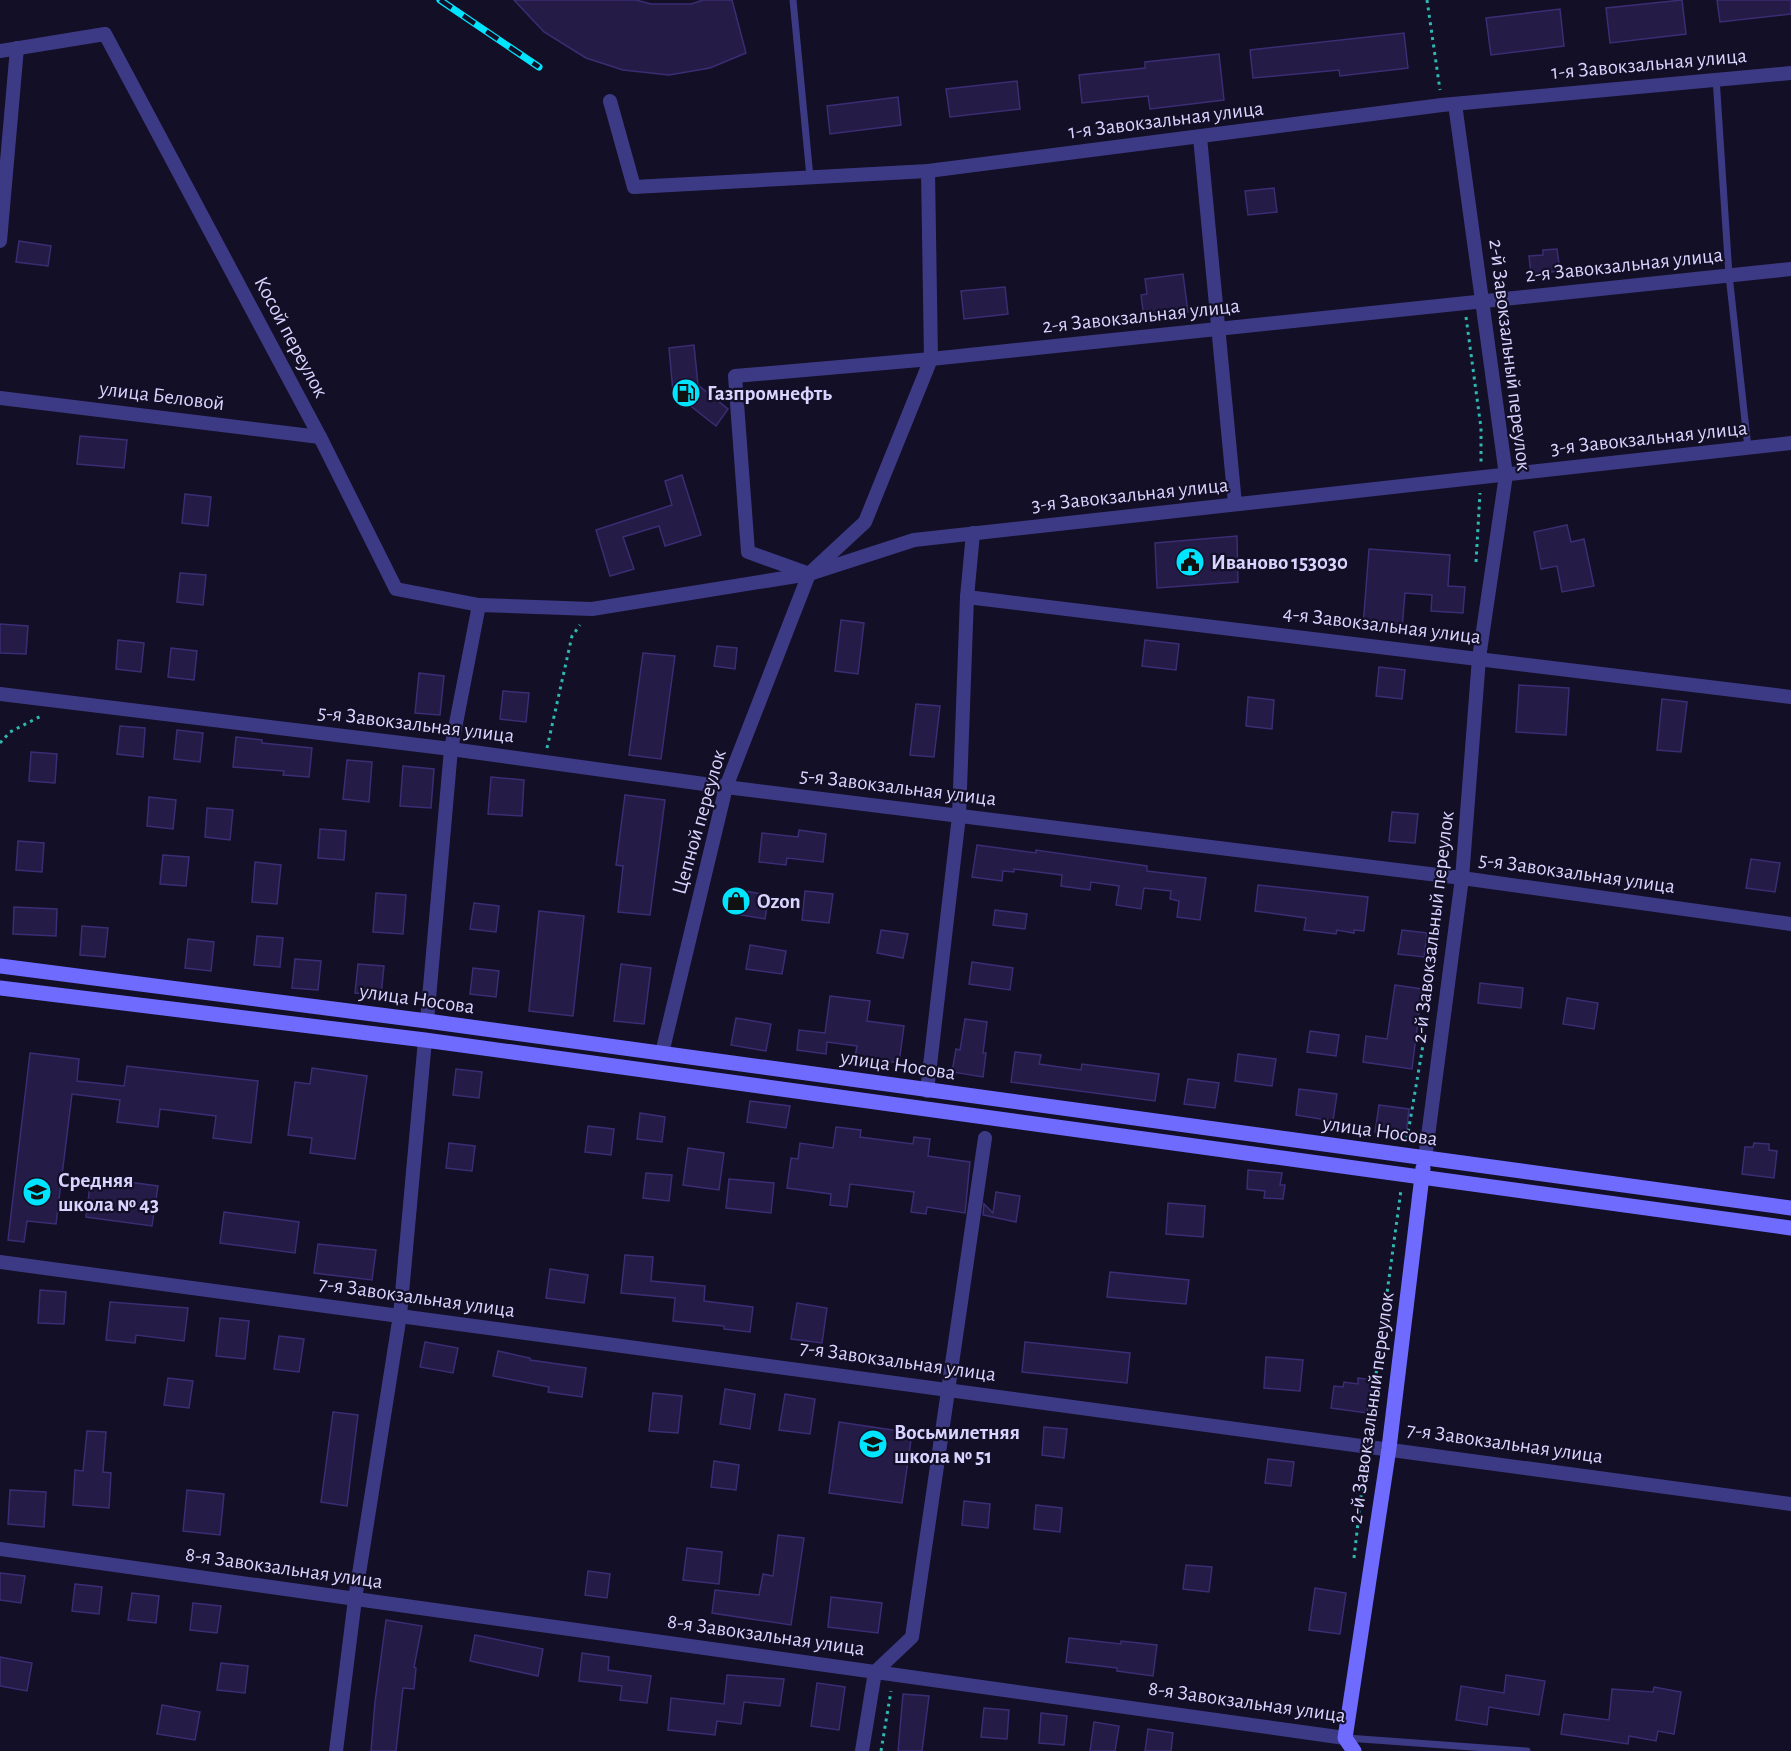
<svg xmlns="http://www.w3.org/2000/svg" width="1791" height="1751" viewBox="0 0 1791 1751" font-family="'Alegreya Sans',sans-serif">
	<rect width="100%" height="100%" fill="#130f26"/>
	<g fill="#241b47" stroke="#3b2d73" stroke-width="1.5">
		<polygon points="514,0 636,0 651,4 691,4 703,0 732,0 746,53 710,68 669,75 623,70 586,58 544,32"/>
		<polygon points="1682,0 1686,34 1610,43 1606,8"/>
		<polygon points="1717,0 1791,0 1791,14 1720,22"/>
		<polygon points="1560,9 1564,46 1491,55 1486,18"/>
		<polygon points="1404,33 1408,68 1340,76 1339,70 1253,78 1250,50"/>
		<polygon points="1219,54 1224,100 1150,109 1148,96 1082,103 1079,75 1145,68 1145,62"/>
		<polygon points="1017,81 1020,109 950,117 946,89"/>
		<polygon points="898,97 901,125 830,134 827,106"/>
		<polygon points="1274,188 1277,212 1248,215 1245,191"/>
		<polygon points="19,241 51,246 48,266 16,262"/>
		<polygon points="1557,249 1560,271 1531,274 1529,256 1543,255 1543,250"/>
		<polygon points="1183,274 1188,312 1144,317 1141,295 1147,294 1145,279"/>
		<polygon points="1005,287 1008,314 964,319 961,291"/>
		<polygon points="694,345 698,385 728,409 716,426 673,392 669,348"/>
		<polygon points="80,436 127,440 124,468 77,464"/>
		<polygon points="682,475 701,535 665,546 659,526 623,537 634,569 610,576 596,530 672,505 665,481"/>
		<polygon points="185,494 211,497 208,526 182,523"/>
		<polygon points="1567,525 1571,542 1584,539 1594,586 1562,592 1557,566 1541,569 1534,532"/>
		<polygon points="1237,536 1238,582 1157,588 1155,543"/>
		<polygon points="1369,549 1450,555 1448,586 1465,587 1463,613 1431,611 1432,595 1405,593 1402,629 1363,626"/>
		<polygon points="180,573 206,575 203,605 177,602"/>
		<polygon points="841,620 864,623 858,674 835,671"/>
		<polygon points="0,624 28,626 26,654 0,653"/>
		<polygon points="118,640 144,643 141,672 116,669"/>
		<polygon points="1145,640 1179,644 1176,670 1142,666"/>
		<polygon points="717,646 737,648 735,669 714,666"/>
		<polygon points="171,648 197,651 194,680 168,677"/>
		<polygon points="643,653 675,656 661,759 629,755"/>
		<polygon points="1379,667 1405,670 1402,699 1376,696"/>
		<polygon points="419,673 444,676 440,715 415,713"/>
		<polygon points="1519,685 1569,688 1566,735 1516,732"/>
		<polygon points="503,691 529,693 526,722 500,719"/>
		<polygon points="1248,697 1274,700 1272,729 1246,726"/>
		<polygon points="1662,699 1687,702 1681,752 1657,750"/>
		<polygon points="916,704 940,706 934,757 910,755"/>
		<polygon points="120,726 145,728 143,757 117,754"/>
		<polygon points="177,730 203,733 200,762 174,759"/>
		<polygon points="236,737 262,740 262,743 312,748 309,777 283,775 284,771 233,767"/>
		<polygon points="31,752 57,754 55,783 29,781"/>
		<polygon points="347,760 372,762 369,802 343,799"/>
		<polygon points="403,766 434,769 431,808 400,806"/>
		<polygon points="491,777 524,780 522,816 488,814"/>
		<polygon points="625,795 665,800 650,915 618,912 623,866 616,865"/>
		<polygon points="149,797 176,800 173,829 147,826"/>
		<polygon points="207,808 233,810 230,840 205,837"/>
		<polygon points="1392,812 1418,814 1415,843 1389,841"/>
		<polygon points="320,829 346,831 344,860 318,858"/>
		<polygon points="799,830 826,834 823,862 787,858 786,865 759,862 762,833 798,837"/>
		<polygon points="18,841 44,843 42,872 16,870"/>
		<polygon points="977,845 1036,853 1036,850 1147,866 1147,871 1206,878 1200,920 1177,917 1179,901 1170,899 1171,891 1144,888 1141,909 1116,905 1119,886 1091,882 1090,890 1061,886 1062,875 1014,869 1014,872 1003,871 1002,881 972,877"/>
		<polygon points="163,855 189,857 186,886 160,884"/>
		<polygon points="1751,859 1780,863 1775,892 1746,888"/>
		<polygon points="255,862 281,865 277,904 252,902"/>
		<polygon points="1258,885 1368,897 1364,931 1354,930 1354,933 1337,930 1336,934 1304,930 1306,918 1255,911"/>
		<polygon points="733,889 769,895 765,919 729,913"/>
		<polygon points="805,891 833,894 829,923 802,920"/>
		<polygon points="376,893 406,895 403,934 373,932"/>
		<polygon points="474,903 499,906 496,932 470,929"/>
		<polygon points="14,907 57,909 56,936 13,934"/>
		<polygon points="995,910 1027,914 1025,929 993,925"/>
		<polygon points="539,911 584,916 573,1016 529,1011"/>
		<polygon points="82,926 108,928 105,957 80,955"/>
		<polygon points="881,930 908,934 903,958 877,953"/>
		<polygon points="1402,930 1427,933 1424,957 1398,954"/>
		<polygon points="257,936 283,938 280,967 254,965"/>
		<polygon points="188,939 214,942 211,971 185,968"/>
		<polygon points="750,945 786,951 782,974 746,969"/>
		<polygon points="295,959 321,961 318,990 292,988"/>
		<polygon points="972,962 1013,968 1010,990 969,984"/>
		<polygon points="358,964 384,966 381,995 355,993"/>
		<polygon points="621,964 651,968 644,1024 614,1021"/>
		<polygon points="473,968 499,971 496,997 470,994"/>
		<polygon points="1480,983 1523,988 1521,1008 1478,1003"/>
		<polygon points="1395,985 1422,989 1412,1069 1363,1062 1366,1036 1387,1039"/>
		<polygon points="830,996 870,1001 867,1021 904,1026 899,1063 855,1057 857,1046 827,1042 826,1054 797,1050 799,1030 825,1033"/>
		<polygon points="1567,998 1598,1003 1594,1029 1563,1024"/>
		<polygon points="736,1018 771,1024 766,1051 731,1045"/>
		<polygon points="965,1019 987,1022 983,1053 986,1053 983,1077 952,1072 956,1049 960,1050"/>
		<polygon points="1310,1031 1339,1035 1336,1056 1307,1052"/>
		<polygon points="1015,1052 1041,1055 1039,1064 1081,1070 1082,1064 1159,1074 1155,1101 1011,1082"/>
		<polygon points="30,1053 79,1059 77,1081 124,1086 127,1066 258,1081 251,1143 213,1138 216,1116 160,1109 158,1127 117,1122 120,1100 72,1094 56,1224 27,1221 24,1242 8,1240"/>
		<polygon points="1238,1054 1276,1059 1272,1086 1235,1081"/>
		<polygon points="312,1068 367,1076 355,1159 310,1153 312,1138 288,1135 295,1082 310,1084"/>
		<polygon points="456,1069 482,1072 479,1098 453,1095"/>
		<polygon points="1188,1079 1219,1083 1215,1108 1184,1104"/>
		<polygon points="1299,1089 1337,1094 1333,1121 1296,1115"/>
		<polygon points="750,1101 790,1106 786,1128 747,1122"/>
		<polygon points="1379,1105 1409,1109 1406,1136 1375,1132"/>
		<polygon points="640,1113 665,1117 662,1142 637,1139"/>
		<polygon points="588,1126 614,1129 611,1155 585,1152"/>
		<polygon points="836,1127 861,1130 860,1137 913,1144 914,1137 930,1139 928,1156 970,1162 965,1213 927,1207 926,1214 911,1212 914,1192 850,1184 847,1207 830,1205 831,1194 787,1188 791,1158 798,1159 800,1143 833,1148"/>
		<polygon points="449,1143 475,1146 472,1171 446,1168"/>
		<polygon points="1754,1143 1769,1144 1769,1150 1777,1151 1774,1178 1742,1174 1745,1147 1753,1147"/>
		<polygon points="688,1148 724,1153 719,1190 683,1185"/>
		<polygon points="1248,1170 1282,1173 1280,1185 1285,1185 1283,1199 1264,1198 1265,1191 1247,1189"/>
		<polygon points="646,1173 672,1175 669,1201 643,1198"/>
		<polygon points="91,1177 158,1186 152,1226 86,1217"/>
		<polygon points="729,1179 774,1183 771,1213 726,1208"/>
		<polygon points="996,1192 1020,1196 1016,1222 983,1215 984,1204 993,1213"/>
		<polygon points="1168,1203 1205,1206 1203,1237 1166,1234"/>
		<polygon points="224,1212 299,1222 295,1253 220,1243"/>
		<polygon points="318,1244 376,1250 372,1280 314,1273"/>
		<polygon points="625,1255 653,1257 651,1281 705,1286 704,1301 753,1307 750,1332 724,1329 724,1326 673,1321 675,1298 621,1293"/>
		<polygon points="550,1269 588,1275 584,1303 546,1298"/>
		<polygon points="1110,1272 1189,1280 1186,1304 1107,1297"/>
		<polygon points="40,1290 66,1292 64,1324 38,1323"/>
		<polygon points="110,1302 188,1308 184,1341 136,1335 135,1343 106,1340"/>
		<polygon points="797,1303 827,1308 822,1343 791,1339"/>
		<polygon points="220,1318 249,1321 245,1359 216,1356"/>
		<polygon points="279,1336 304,1339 299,1372 274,1369"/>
		<polygon points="425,1342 458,1348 453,1373 420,1367"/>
		<polygon points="1025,1342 1130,1353 1127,1383 1022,1372"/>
		<polygon points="498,1351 530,1358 530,1360 586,1368 582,1397 548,1392 549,1387 493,1376"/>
		<polygon points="1266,1357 1303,1360 1300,1391 1264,1388"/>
		<polygon points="168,1378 193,1381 189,1408 164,1405"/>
		<polygon points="1358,1378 1372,1380 1367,1413 1331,1408 1334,1386 1343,1387 1344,1382 1358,1384"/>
		<polygon points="725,1389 755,1394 750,1429 720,1424"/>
		<polygon points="653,1393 682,1396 678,1433 649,1431"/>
		<polygon points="785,1394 815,1399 810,1434 779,1430"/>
		<polygon points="333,1412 358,1415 347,1506 321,1502"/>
		<polygon points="839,1422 912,1433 902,1503 829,1493"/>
		<polygon points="1044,1427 1067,1429 1064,1458 1042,1455"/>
		<polygon points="87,1431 106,1432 103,1472 111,1473 109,1508 73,1505 75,1470 83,1471"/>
		<polygon points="1268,1459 1294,1462 1291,1486 1265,1483"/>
		<polygon points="714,1461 739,1465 736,1490 711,1487"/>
		<polygon points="10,1490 46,1492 44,1527 8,1524"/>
		<polygon points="187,1490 224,1494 220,1535 183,1531"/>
		<polygon points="964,1501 990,1504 988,1528 962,1525"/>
		<polygon points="1036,1505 1062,1508 1060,1532 1034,1529"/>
		<polygon points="778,1535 804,1538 791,1625 712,1613 715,1590 759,1595 763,1574 773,1576"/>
		<polygon points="687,1548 722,1552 719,1584 683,1580"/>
		<polygon points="1186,1565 1212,1567 1209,1592 1183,1589"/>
		<polygon points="588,1571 610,1574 607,1598 585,1595"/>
		<polygon points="0,1573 25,1576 21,1603 0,1600"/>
		<polygon points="75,1584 102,1587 99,1614 72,1611"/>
		<polygon points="1315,1588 1346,1593 1340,1634 1309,1630"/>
		<polygon points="132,1593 159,1596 156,1623 128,1620"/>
		<polygon points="831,1597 882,1603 878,1633 828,1627"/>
		<polygon points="193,1603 221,1606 217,1633 190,1630"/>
		<polygon points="386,1620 422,1626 414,1667 416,1668 414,1689 403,1688 396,1751 371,1751 375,1702"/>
		<polygon points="475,1635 543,1649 538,1676 470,1661"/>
		<polygon points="1069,1638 1121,1644 1121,1641 1157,1645 1153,1676 1117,1671 1117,1668 1066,1662"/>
		<polygon points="582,1653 609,1657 608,1670 651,1676 647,1703 620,1700 622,1686 579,1681"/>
		<polygon points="0,1657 32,1663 27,1691 0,1686"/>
		<polygon points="221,1663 248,1666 245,1693 217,1690"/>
		<polygon points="727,1675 784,1679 780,1706 744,1702 741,1724 717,1721 715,1735 668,1730 671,1698 724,1704"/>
		<polygon points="1506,1675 1545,1681 1539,1715 1489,1707 1487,1725 1456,1720 1461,1686 1504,1693"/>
		<polygon points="817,1683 845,1687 839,1730 811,1726"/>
		<polygon points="1654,1687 1681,1692 1674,1734 1658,1731 1656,1741 1629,1736 1628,1744 1561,1734 1564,1714 1609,1720 1612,1689 1653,1692"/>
		<polygon points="903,1694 929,1696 922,1751 898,1751"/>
		<polygon points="162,1705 200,1712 195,1740 157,1734"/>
		<polygon points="984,1708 1009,1710 1007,1739 981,1737"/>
		<polygon points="1041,1713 1067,1716 1064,1745 1039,1743"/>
		<polygon points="1094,1722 1119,1726 1115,1751 1090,1751"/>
		<polygon points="1148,1729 1173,1733 1171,1751 1145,1751"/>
	</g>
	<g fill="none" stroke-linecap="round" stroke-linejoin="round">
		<g stroke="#2fb8b0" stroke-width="3" stroke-dasharray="3 4.5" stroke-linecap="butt">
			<polyline points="1427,0 1440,90"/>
			<polyline points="1466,317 1481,428 1481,463"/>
			<polyline points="1476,562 1480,493"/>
			<polyline points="0,743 10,732 43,715"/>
			<polyline points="547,748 572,636 580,625"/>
			<polyline points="1407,1139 1423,1045"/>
			<polyline points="1368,1433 1401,1190"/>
			<polyline points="1354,1558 1365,1461"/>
			<polyline points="881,1751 891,1691"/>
		</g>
		<g stroke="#3d3a85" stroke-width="7">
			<polyline points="793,0 810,177"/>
			<polyline points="1716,78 1729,275 1748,448"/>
			<polyline points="1347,1738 1527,1751"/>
		</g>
		<g stroke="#3d3a85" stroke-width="14">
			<polyline points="0,51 105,34 320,437 396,589 479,605 592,609 809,574 914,540 1791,443"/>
			<polyline points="610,101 634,187 928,171 1442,105 1791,73"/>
			<polyline points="1200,137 1235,504"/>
			<polyline points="0,241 17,48"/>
			<polyline points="0,398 320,437"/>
			<polyline points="807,573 748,552 735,376 931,359 1791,269"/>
			<polyline points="967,597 1791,697"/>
			<polyline points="0,694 451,749 726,787 1462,878 1791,924"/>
			<polyline points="427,1021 451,749 479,605"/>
			<polyline points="662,1053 726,787 809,574 865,522 931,359 928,171"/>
			<polyline points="927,1091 959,816 967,597 973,533"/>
			<polyline points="1425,1159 1462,878 1479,658 1506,475 1455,104"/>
			<polyline points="0,1262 1791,1504"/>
			<polyline points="0,1549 1345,1738"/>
			<polyline points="336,1751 355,1599 400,1315 425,1040"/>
			<polyline points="862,1751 875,1672 912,1637 985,1138"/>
		</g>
		<g stroke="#6f6bff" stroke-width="15">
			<polyline points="0,966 427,1021 1791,1208"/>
			<polyline points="0,988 425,1040 1791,1228"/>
			<polyline points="1354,1751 1345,1738 1389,1448 1423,1168"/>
		</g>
		<g stroke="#00e5ff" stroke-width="7">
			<polyline id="rail" points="440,0 539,67"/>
		</g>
		<use href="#rail" stroke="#130f26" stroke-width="4.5" stroke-dasharray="14" stroke-linecap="butt"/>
	</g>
	<defs>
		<g id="fuel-disc" transform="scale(1.5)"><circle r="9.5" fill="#00e5ff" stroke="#130f26"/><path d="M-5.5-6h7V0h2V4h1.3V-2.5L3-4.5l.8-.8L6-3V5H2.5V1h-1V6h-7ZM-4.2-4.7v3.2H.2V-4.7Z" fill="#111"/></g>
		<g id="civic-disc" transform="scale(1.5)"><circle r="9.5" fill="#00e5ff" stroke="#130f26"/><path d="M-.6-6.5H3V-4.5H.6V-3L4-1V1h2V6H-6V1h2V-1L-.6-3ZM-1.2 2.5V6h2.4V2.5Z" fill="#111"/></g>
		<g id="shop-disc" transform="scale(1.5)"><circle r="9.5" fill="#00e5ff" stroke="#130f26"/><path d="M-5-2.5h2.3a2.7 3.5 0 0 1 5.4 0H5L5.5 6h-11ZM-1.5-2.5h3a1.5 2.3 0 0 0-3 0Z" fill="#111"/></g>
		<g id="school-disc" transform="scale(1.5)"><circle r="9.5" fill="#00e5ff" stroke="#130f26"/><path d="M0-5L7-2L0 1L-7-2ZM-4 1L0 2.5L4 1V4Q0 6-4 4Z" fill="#111"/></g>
	</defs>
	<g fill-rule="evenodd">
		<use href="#fuel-disc" x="686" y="393"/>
		<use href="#civic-disc" x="1190" y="562"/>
		<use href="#shop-disc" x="736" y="901"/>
		<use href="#school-disc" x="37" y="1192"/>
		<use href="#school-disc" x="873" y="1444"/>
	</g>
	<g text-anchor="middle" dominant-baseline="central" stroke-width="4.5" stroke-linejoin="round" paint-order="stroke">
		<g font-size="21" fill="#d9d4ff" stroke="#130f26">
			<text transform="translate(1649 64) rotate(-5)">1-я Завокзальная улица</text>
			<text transform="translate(1166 120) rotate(-7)">1-я Завокзальная улица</text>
			<text transform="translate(1624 265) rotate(-6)">2-я Завокзальная улица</text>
			<text transform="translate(1141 316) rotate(-6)">2-я Завокзальная улица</text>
			<text transform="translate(291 337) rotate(62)">Косой переулок</text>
			<text transform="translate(1510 355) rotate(83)">2-й Завокзальный переулок</text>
			<text transform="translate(162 396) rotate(7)">улица Беловой</text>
			<text transform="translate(1649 438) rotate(-6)">3-я Завокзальная улица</text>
			<text transform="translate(1130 495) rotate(-6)">3-я Завокзальная улица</text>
			<text transform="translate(1382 625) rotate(7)">4-я Завокзальная улица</text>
			<text transform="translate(416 724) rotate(7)">5-я Завокзальная улица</text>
			<text transform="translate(898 787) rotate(7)">5-я Завокзальная улица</text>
			<text transform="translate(699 822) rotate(-74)">Цепной переулок</text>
			<text transform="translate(1577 873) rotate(8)">5-я Завокзальная улица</text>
			<text transform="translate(1433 927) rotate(-83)">2-й Завокзальный переулок</text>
			<text transform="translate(417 999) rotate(8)">улица Носова</text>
			<text transform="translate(898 1065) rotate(8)">улица Носова</text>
			<text transform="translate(1380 1131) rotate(8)">улица Носова</text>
			<text transform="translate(417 1297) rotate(8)">7-я Завокзальная улица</text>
			<text transform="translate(898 1361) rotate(8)">7-я Завокзальная улица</text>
			<text transform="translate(1371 1408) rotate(-82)">2-й Завокзальный переулок</text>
			<text transform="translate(1505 1443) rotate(8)">7-я Завокзальная улица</text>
			<text transform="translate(284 1568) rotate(8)">8-я Завокзальная улица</text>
			<text transform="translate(766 1635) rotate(8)">8-я Завокзальная улица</text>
			<text transform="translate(1247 1702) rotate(8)">8-я Завокзальная улица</text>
		</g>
		<g font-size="21" font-weight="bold" fill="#d9d4ff" stroke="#130f26" text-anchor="start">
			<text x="707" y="393">Газпромнефть</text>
			<text x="1211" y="562">Иваново 153030</text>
			<text x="757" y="901">Ozon</text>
			<text x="58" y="1180">Средняя<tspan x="58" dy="24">школа № 43</tspan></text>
			<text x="894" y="1432">Восьмилетняя<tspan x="894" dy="24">школа № 51</tspan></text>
		</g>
	</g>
</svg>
